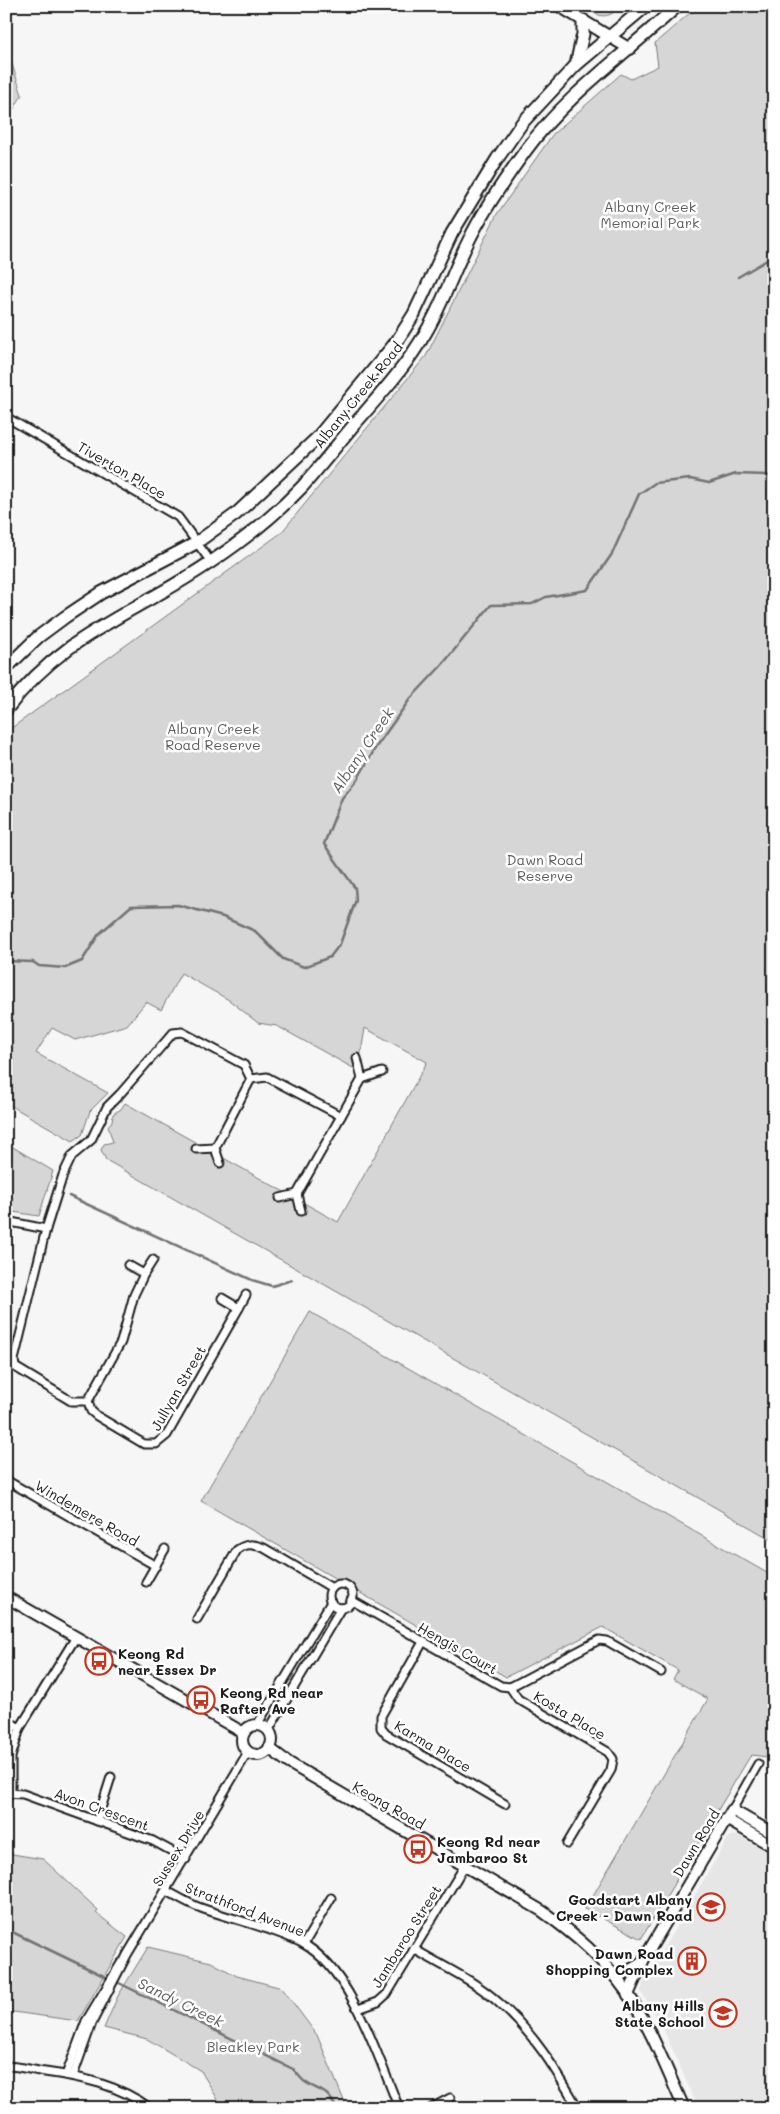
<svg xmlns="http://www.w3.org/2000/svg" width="780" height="2114" viewBox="0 0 780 2114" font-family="Mali,sans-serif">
	<rect width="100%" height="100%" fill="#f6f6f6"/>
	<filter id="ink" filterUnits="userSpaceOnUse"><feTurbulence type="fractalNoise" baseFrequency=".02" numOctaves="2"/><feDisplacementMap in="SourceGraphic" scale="10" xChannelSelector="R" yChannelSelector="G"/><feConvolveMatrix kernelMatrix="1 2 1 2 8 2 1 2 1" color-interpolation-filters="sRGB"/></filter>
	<g filter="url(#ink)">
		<polygon fill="#e6e6e6" points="733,1835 739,1836 774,1856 774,2108 698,2108 663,2028 641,1992 643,1983 728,1838"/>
		<g fill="#d6d6d6" stroke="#797979">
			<path d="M582 6H622C605 21 600 17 582 6Z"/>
			<polygon points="698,6 774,6 774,1541 106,1160 101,1150 104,1144 113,1142 108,1126 112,1121 113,1114 121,1109 125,1103 338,1222 427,1062 365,1028 361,1053 353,1068 277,1026 258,1023 229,1000 181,973 161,1010 146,1002 127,1025 75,1040 52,1028 36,1053 108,1093 90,1111 82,1135 73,1141 6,1103 6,732 281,533 426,356 497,214 553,134 621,74 631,79 658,66 655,43"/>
			<polygon points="6,57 10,58 22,95 6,122"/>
			<polygon points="6,1143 53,1171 39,1216 6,1211"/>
			<polygon points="310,1312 774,1577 774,1750 767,1757 752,1755 749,1758 641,1939 585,1909 708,1699 673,1679 678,1670 603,1627 506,1677 201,1501"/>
			<polygon points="6,1853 43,1859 98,1910 96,1913 127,1937 78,2021 6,2011"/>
			<polygon points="148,1947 211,1962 237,1976 282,1988 317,2035 347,2108 223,2108 201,2071 147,2039 104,2028 118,1996"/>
		</g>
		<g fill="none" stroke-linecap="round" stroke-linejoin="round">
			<g stroke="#727272" stroke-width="2.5">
				<polyline points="738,277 774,256"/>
				<polyline points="6,961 33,962 39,966 65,968 82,961 99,934 131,906 178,905 223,917 255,931 283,959 304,967 330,957 340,944 356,900 355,888 324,844 342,798 357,780 376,747 410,699 442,665 491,605 532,604 546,597 587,590 612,554 639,494 655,483 690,479 709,483 736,474 767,475 774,479"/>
				<polyline points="69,1196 252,1280 272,1286 292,1280"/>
				<polyline points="6,1929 110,1979"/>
				<path d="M115 1981 293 2069C297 2073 301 2079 305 2082 319 2092 327 2088 336 2108"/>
			</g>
			<g stroke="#1c1c1c" stroke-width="11">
				<g id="street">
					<polyline points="6,417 178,517 211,562"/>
					<polyline points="357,1058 362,1079 382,1072"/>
					<polyline points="215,1148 251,1079"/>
					<polyline points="196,1149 215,1148 220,1163"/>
					<polyline points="297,1194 362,1079"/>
					<polyline points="280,1198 297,1194 301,1211"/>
					<polyline points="6,1221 46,1229"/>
					<polyline points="128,1265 144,1274 153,1260"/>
					<polyline points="222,1298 239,1308 246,1295"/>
					<polyline points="239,1308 167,1435 156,1444 144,1444 97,1416 91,1411 88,1401 71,1401 15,1367 14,1360 46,1229 63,1175 72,1156 91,1140 107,1107 120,1094 173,1033 182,1032 244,1065 251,1079 267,1077 341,1116"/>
					<polyline points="88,1401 121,1342 134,1295 144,1274"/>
					<polyline points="6,1480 156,1566"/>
					<polyline points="146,1582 165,1549"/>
					<circle cx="341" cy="1596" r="12"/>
					<polyline points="351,1600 501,1686 510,1687 599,1640 607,1641 661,1672"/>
					<path d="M197 1619 237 1550C247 1543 252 1544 264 1548L332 1588"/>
					<polyline points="423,1642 381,1716 381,1728 386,1734 505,1804"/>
					<polyline points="510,1687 518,1699 608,1752 613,1759 611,1770 567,1844"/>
					<polyline points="6,1720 20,1728"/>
					<polyline points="257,1725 331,1602"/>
					<polyline points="268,1731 341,1608"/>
					<polyline points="11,1792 11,1757 20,1728 76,1637"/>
					<polyline points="6,1793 23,1794 153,1841 186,1859"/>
					<polyline points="732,1810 758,1764"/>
					<polyline points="97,1821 111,1777"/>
					<path d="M167 1891C178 1897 189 1904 201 1908 234 1920 271 1927 302 1943 352 1970 378 2058 399 2108"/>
					<polyline points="304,1944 331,1898"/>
					<path d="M414 1949C442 1966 474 1980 498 2002 533 2032 555 2068 578 2108"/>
					<polyline points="358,2009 378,2002 387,1994 465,1865"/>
					<path d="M6 2066C19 2066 32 2070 45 2072 82 2077 119 2085 150 2108"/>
					<polyline points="66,2075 86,2021 121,1963"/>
					<polyline points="73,2076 92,2023 127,1955 248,1752"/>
					<polyline points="431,2108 450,2098"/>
				</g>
			</g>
			<g stroke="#1c1c1c" stroke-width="14">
				<g id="secondary">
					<polyline points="559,6 630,49"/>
					<polyline points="6,1597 244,1733"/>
					<circle cx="257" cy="1740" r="15"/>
					<path d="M269 1748 289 1763 542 1911C574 1934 603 1958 626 1991 650 2026 666 2068 684 2108"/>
					<polyline points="726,1819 774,1847"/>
					<polyline points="616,1978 642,1963"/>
					<polyline points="628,1995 644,1959 732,1810 774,1834"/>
				</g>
			</g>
			<g stroke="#1c1c1c" stroke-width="15">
				<g id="primary">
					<polyline points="576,65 583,34 583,20"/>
					<polyline points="6,668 38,637 65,617 101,593 196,543 236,514 317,438 397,341 414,314 452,233 497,159 522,123 576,65 646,6"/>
					<path d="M6 710C49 653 95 630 155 596 207 567 261 530 302 487 320 467 336 446 353 426 379 396 406 367 426 332 443 303 453 272 468 242 482 213 507 176 526 150 567 94 627 53 677 6"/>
				</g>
			</g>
			<use href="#street" stroke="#fff" stroke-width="7"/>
			<use href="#secondary" stroke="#fff" stroke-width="10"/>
			<use href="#primary" stroke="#fff" stroke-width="11"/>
		</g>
	</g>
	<defs>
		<g id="bus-ring" transform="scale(1.4375)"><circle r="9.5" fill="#fff" stroke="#c8321e" stroke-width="1.5"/><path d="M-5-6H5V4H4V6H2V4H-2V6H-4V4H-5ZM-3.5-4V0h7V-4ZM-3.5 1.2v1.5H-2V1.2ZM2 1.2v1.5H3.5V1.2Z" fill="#c8321e"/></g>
		<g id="school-ring" transform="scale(1.4375)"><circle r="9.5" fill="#fff" stroke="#c8321e" stroke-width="1.5"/><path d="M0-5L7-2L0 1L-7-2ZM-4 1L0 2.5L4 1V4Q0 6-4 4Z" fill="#c8321e"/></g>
		<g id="building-ring" transform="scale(1.4375)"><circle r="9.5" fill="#fff" stroke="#c8321e" stroke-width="1.5"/><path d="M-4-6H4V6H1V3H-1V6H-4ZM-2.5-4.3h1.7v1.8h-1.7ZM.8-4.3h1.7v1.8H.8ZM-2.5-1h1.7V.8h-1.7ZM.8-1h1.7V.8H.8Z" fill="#c8321e"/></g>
	</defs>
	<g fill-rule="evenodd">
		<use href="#bus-ring" x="99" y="1661"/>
		<use href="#bus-ring" x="201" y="1700"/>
		<use href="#bus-ring" x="418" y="1849"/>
		<use href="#school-ring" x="711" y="1907"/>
		<use href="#building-ring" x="692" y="1961"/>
		<use href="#school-ring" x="723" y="2013"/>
	</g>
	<g text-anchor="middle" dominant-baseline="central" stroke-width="5" stroke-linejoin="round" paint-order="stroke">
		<g font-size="14" fill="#5d5d5d" stroke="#fff">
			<text x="650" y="206">Albany Creek<tspan x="650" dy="16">Memorial Park</tspan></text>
			<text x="213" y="728">Albany Creek<tspan x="213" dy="16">Road Reserve</tspan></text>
			<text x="545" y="859">Dawn Road<tspan x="545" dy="16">Reserve</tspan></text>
			<text x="253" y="2046">Bleakley Park</text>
		</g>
		<g font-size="14" fill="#1c1c1c" stroke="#fff">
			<text transform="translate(358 395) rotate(-51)">Albany Creek Road</text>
			<text transform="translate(122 470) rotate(30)">Tiverton Place</text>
			<text transform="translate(178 1388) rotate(-60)">Jullyan Street</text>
			<text transform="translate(87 1513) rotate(30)">Windemere Road</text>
			<text transform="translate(458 1648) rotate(30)">Hengis Court</text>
			<text transform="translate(570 1715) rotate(31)">Kosta Place</text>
			<text transform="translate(433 1746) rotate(31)">Karma Place</text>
			<text transform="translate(389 1805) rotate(30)">Keong Road</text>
			<text transform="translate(102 1809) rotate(20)">Avon Crescent</text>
			<text transform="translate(696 1843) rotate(-59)">Dawn Road</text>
			<text transform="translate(178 1848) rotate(-59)">Sussex Drive</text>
			<text transform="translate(245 1909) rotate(21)">Strathford Avenue</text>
			<text transform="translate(406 1936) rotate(-58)">Jambaroo Street</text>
		</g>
		<g font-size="14" font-weight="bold" fill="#1c1c1c" stroke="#fff" text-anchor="start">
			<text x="118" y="1653">Keong Rd<tspan x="118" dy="16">near Essex Dr</tspan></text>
			<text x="220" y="1692">Keong Rd near<tspan x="220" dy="16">Rafter Ave</tspan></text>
			<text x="437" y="1841">Keong Rd near<tspan x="437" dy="16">Jambaroo St</tspan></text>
			<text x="692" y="1899" text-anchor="end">Goodstart Albany<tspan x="692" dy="16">Creek - Dawn Road</tspan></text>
			<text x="673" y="1953" text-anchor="end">Dawn Road<tspan x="673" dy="16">Shopping Complex</tspan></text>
			<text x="704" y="2005" text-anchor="end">Albany Hills<tspan x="704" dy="16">State School</tspan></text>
		</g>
		<g font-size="15" font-style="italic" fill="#5d5d5d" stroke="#fff">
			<text transform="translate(362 750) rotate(-56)">Albany Creek</text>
			<text transform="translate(181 2002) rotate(26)">Sandy Creek</text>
		</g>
	</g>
	<rect width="780" height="2114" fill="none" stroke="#fff" stroke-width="25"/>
	<rect x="12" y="12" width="755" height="2089" fill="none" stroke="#1c1c1c" stroke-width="2" filter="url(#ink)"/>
</svg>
